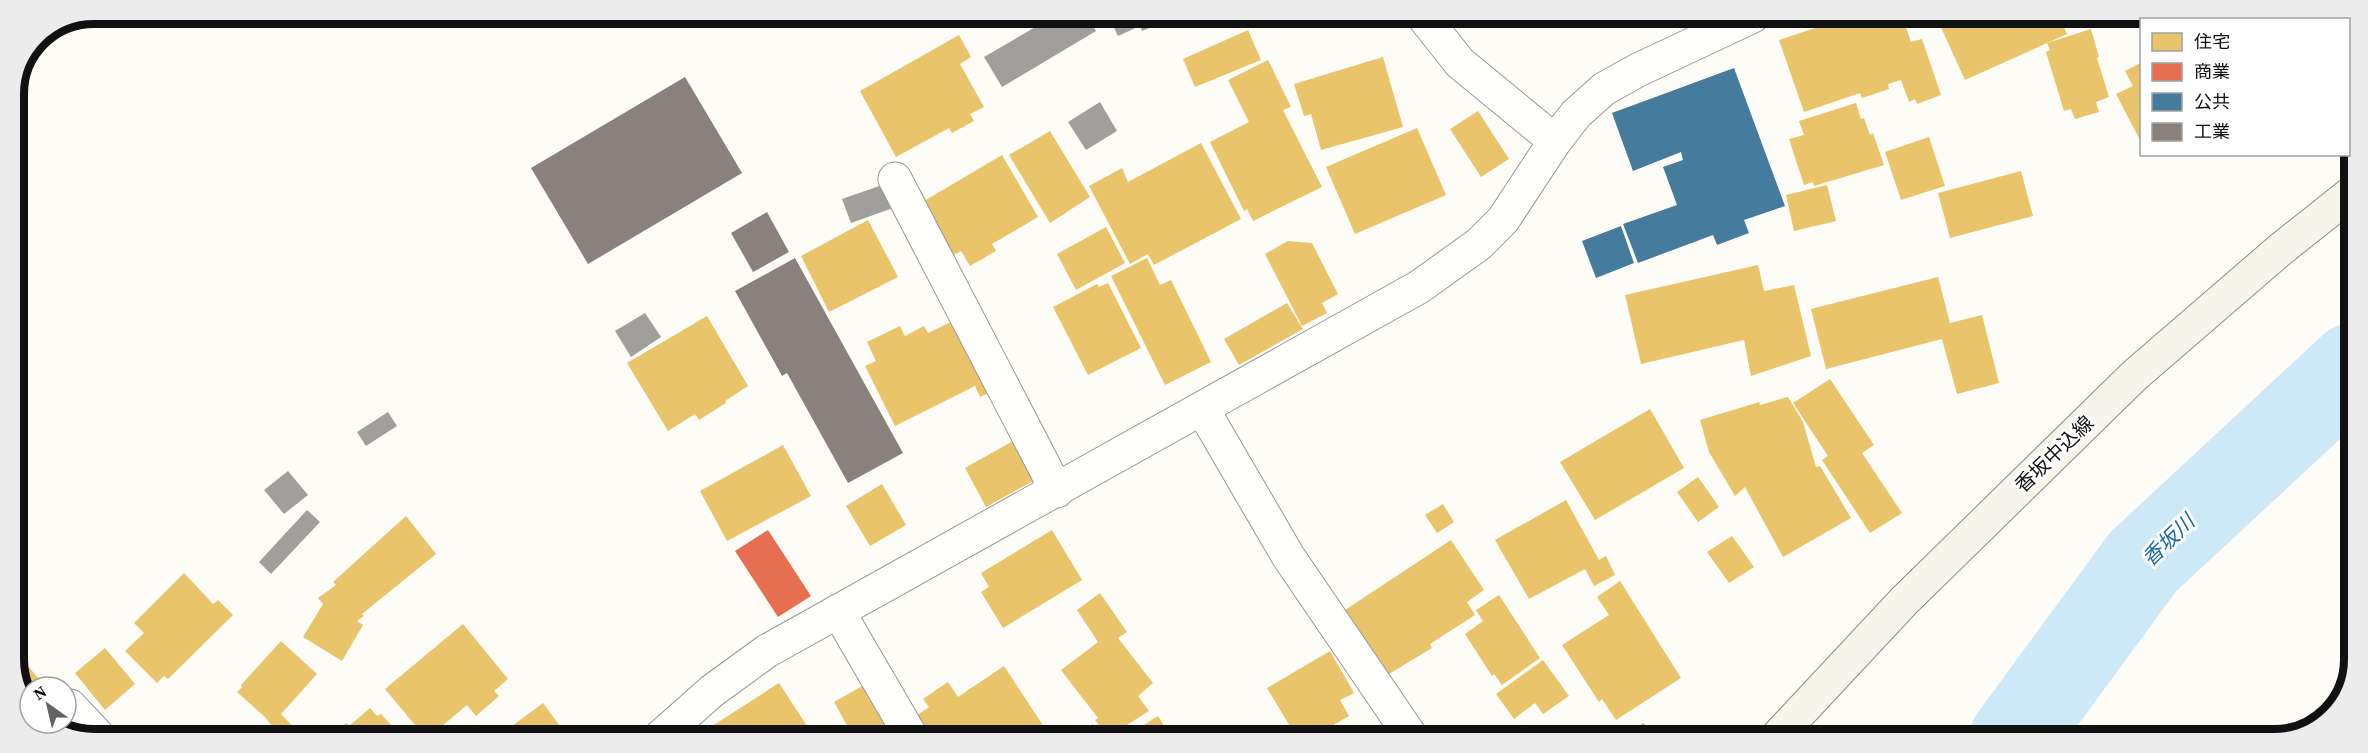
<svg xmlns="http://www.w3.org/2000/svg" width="2368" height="753" viewBox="0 0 2368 753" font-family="'Source Serif 4','Noto Sans JP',serif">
	<rect width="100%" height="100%" fill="#fdfcf7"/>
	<g fill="#e9c46a">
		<polygon points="1657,16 1684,16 1665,28"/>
		<polygon points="1851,16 1902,16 1911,42 1922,39 1941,95 1917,104 1915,99 1909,102 1901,80 1888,84 1889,89 1862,98 1860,93 1804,112 1779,40"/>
		<polygon points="1950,16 2059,16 2067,34 1965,80 1938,21"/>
		<polygon points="2148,16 2197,16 2199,20 2150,20"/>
		<polygon points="2091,29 2099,57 2097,58 2109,97 2096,102 2099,112 2075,119 2071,109 2064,111 2046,52 2050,50 2047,43"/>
		<polygon points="1248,30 1261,60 1195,87 1183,59"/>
		<polygon points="959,35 971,57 960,64 984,107 970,114 974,121 952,133 949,128 896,157 860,91"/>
		<polygon points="1383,57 1403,127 1321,150 1311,114 1304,116 1294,84"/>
		<polygon points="1268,60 1291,107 1283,110 1322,187 1253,221 1247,209 1244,211 1210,142 1249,122 1228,80"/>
		<polygon points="2142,62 2142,144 2116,94 2133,86 2125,71"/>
		<polygon points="1856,103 1861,119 1864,118 1870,135 1873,133 1884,165 1814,186 1813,182 1804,185 1789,139 1804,135 1799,121"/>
		<polygon points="1478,111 1509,159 1481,177 1450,129"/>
		<polygon points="1417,128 1446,195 1355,234 1326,167"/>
		<polygon points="1050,131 1090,197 1050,223 1009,155"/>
		<polygon points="1929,137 1945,186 1901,200 1885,152"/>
		<polygon points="1201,143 1241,219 1154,265 1148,254 1130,264 1089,186 1122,168 1128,182"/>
		<polygon points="1002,155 1038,217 992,244 996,251 970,266 961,251 950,257 919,204"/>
		<polygon points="2021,171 2033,216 1950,238 1938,193"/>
		<polygon points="1827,185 1836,221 1794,231 1786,195"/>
		<polygon points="868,220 898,277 829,312 801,256"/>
		<polygon points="1106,227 1125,263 1076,290 1057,254"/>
		<polygon points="1288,241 1312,243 1338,294 1322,303 1327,313 1302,326 1265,254"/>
		<polygon points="1147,258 1160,285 1171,280 1211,362 1165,385 1111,276"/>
		<polygon points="1758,265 1764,291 1794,285 1811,356 1751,376 1744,340 1641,364 1625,295"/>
		<polygon points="1938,277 1950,323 1982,315 1999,383 1957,394 1942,339 1826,369 1811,309"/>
		<polygon points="1108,283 1141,348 1088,375 1053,307 1097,284 1099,287"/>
		<polygon points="1287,303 1303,329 1239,365 1224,339"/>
		<polygon points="707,316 748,386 725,401 726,403 699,420 695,414 668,431 627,363"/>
		<polygon points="955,320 991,392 980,397 975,386 895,426 865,366 876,361 867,342 900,326 905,336 924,326 928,333"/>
		<polygon points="1830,379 1874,445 1862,453 1902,513 1870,533 1822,460 1828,456 1793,403"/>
		<polygon points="1788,397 1803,422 1816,467 1820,466 1851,518 1783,557 1745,487 1735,496 1709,452 1700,420 1759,402 1760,405"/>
		<polygon points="1650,409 1684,468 1595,520 1560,462"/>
		<polygon points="1013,441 1035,480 986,507 965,468"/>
		<polygon points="783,445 811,496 727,541 700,491"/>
		<polygon points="1698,477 1719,507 1698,522 1677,492"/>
		<polygon points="882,484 906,525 870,546 846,506"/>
		<polygon points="1566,500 1599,560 1606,556 1615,575 1594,586 1585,569 1529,599 1495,540"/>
		<polygon points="1443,504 1454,522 1437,533 1425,515"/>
		<polygon points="406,516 436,554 362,614 364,616 357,621 363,625 342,661 303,637 323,604 318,598 336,585 333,582"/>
		<polygon points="1052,530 1082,580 1003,628 981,592 989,587 981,573"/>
		<polygon points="1732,536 1754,567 1729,583 1707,552"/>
		<polygon points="1451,540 1484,590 1467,602 1475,615 1430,644 1432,648 1384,677 1342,612"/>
		<polygon points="184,573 213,604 218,600 233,615 168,679 164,676 157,683 125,651 144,633 134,623"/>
		<polygon points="1620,581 1681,678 1616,720 1602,699 1599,702 1562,645 1609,615 1597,597"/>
		<polygon points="1100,593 1127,632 1118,638 1153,683 1138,696 1149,711 1108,737 1095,720 1098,718 1061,670 1098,642 1077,610"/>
		<polygon points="1499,595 1540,658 1502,685 1494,674 1492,676 1465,634 1483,621 1476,610"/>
		<polygon points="463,624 508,679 494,691 499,696 476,716 467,705 442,726 452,737 425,737 385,689"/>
		<polygon points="281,641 317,674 281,714 298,732 292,737 281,737 265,717 237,692 242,687 241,685"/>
		<polygon points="105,648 135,684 105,710 75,673"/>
		<polygon points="1330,651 1354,693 1340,700 1349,716 1311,738 1297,738 1267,688"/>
		<polygon points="1543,660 1569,696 1543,714 1535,703 1514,719 1496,694"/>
		<polygon points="27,665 44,685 41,687 30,687 30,703 17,673"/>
		<polygon points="1004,666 1044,727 1027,738 926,738 913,718 929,707 923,699 948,682 958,697"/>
		<polygon points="779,683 815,738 695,737"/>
		<polygon points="864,685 894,738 854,738 834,702"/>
		<polygon points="543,703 568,737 508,737 504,732"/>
		<polygon points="370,708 377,716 381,714 402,737 330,737 346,723 349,726"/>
		<polygon points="1158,716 1172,738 1123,738"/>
		<polygon points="1093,724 1101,738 1065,738"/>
		<polygon points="1361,727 1368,738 1342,738"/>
	</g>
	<polygon fill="#e76f51" points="768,530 811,596 778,617 735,551"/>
	<g fill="#457b9d">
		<polygon points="1734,68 1785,206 1744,220 1749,233 1717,245 1713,235 1638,263 1623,224 1677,205 1663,167 1683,160 1681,152 1633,171 1612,113"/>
		<polygon points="1621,226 1634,263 1596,278 1582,241"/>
	</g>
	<g fill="#8a817c">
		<polygon points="685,77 742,173 588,264 531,168"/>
		<polygon points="767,212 789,252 753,272 731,233"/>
		<polygon points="795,258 903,453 848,483 787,373 782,376 735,291"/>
	</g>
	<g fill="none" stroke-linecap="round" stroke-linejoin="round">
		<polyline stroke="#cde8f7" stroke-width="88" points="2013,739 2143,562 2353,367"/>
	</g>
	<g fill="#a19f9c">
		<polygon points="1056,15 1087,15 1096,31 1002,87 984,57"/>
		<polygon points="1108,15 1155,15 1159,24 1142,31 1140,26 1118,36"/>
		<polygon points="1100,102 1117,131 1086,150 1068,122"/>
		<polygon points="885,184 893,208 851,223 842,199"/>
		<polygon points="645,313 661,337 631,357 615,331"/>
		<polygon points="388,412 397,426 366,446 357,432"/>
		<polygon points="288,471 308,495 284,514 264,490"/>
		<polygon points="307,510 320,522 271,574 259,562"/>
		<polygon points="1643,723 1658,739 1627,739"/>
	</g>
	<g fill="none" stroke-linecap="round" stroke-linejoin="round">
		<g stroke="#979795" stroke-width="35">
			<g id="minor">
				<polyline points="1422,15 1460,63 1555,141"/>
				<polyline points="895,179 1057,491"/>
				<polyline points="1203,410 1288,556 1412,738"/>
				<polyline points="838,611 912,738"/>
				<polyline points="70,706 99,737"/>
				<polyline points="660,737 712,691 767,651 1419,287 1479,244 1503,220 1555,141 1576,114 1604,89 1638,70 1753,16"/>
			</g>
		</g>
		<g stroke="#8e8d8b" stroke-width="35">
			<polyline id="secondary" points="1775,739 1904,601 2135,375 2281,249 2354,191"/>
		</g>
		<use href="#minor" stroke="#fffffe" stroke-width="33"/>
		<use href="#secondary" stroke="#f6f4eb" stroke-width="33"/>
	</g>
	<g text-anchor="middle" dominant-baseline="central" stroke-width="6" stroke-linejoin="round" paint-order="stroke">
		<g font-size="20" fill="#111" stroke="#fff">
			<text transform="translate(2054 454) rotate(-44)">香坂中込線</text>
		</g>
		<g font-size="21" font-style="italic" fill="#1768a6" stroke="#fff">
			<text transform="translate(2168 540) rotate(-44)">香坂川</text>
		</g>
	</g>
	<path d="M0 0H2368V753H0ZM94 24H2274A70 70 0 0 1 2344 94V659A70 70 0 0 1 2274 729H94A70 70 0 0 1 24 659V94A70 70 0 0 1 94 24Z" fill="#ececec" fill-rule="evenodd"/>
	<path fill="none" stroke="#111" stroke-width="8" d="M94 24H2274A70 70 0 0 1 2344 94V659A70 70 0 0 1 2274 729H94A70 70 0 0 1 24 659V94A70 70 0 0 1 94 24Z"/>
	<rect x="2140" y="18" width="210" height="138" fill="#ffffff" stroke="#a0a0a0" stroke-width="1.5"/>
	<rect x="2152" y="33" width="30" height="18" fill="#e9c46a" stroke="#a0a0a0" stroke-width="1.5"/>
	<text x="2194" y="48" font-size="18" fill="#111111">住宅</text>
	<rect x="2152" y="63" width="30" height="18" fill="#e76f51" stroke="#a0a0a0" stroke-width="1.5"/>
	<text x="2194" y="78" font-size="18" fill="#111111">商業</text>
	<rect x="2152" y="93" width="30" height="18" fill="#457b9d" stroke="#a0a0a0" stroke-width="1.5"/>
	<text x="2194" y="108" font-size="18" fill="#111111">公共</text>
	<rect x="2152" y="123" width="30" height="18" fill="#8a817c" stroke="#a0a0a0" stroke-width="1.5"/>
	<text x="2194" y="138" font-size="18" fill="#111111">工業</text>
	<g transform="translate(48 705) rotate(326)"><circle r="28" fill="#ffffff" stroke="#a0a0a0" stroke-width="1.5"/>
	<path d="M0-4.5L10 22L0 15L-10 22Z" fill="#646362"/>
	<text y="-9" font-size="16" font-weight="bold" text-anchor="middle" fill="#111111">N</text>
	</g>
</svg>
